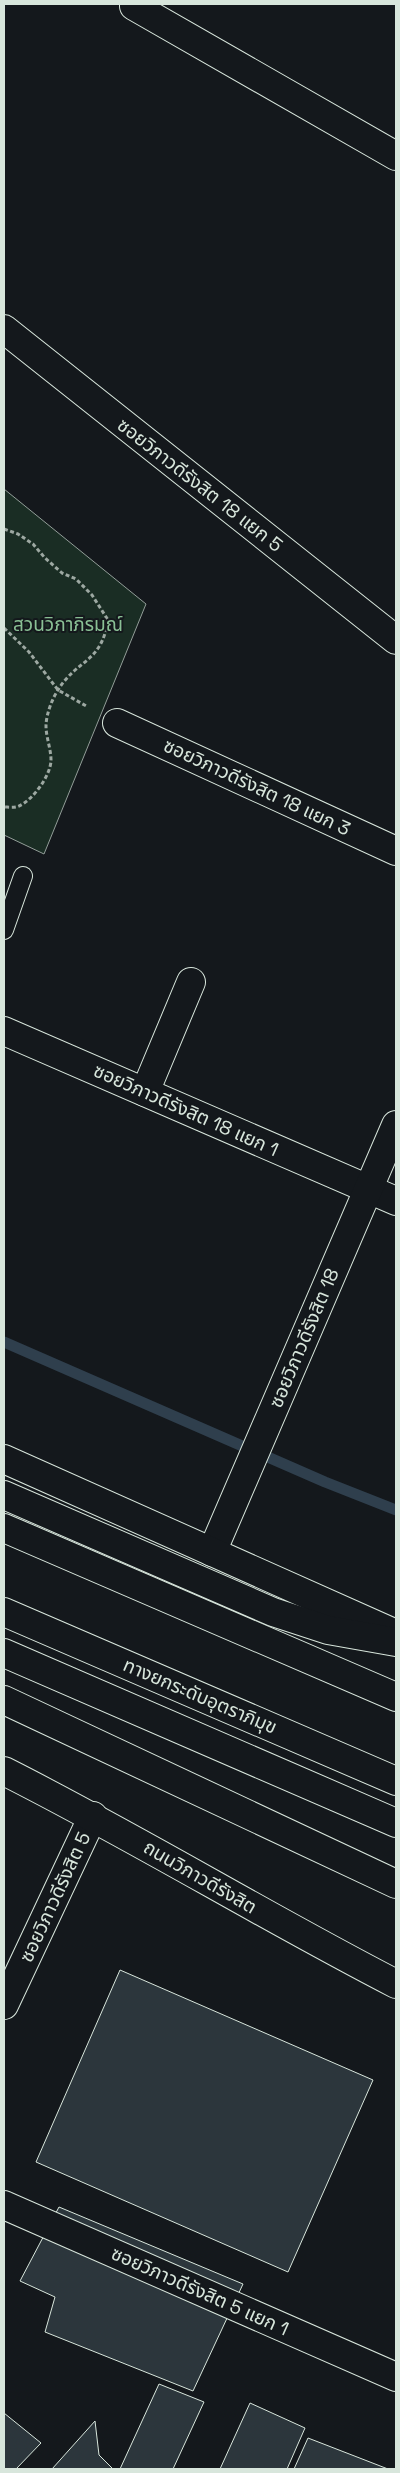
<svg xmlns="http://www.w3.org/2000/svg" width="400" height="2473" viewBox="0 0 400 2473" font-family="'Space Grotesk','Noto Sans Thai',sans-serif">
	<rect width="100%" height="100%" fill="#14181c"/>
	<polygon fill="#1a2d24" stroke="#939e99" points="4,489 146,604 44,854 4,835"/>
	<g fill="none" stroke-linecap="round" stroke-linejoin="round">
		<polyline stroke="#2f3f4d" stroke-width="11" points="4,1342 325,1482 396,1510"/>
	</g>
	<g fill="#2c363c" stroke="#d8e6dc">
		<polygon points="120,1970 373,2080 288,2272 36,2162"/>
		<polygon points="59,2207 243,2284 193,2391 45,2332 55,2297 20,2281"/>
		<polygon points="159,2384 204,2402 173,2469 120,2469"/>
		<polygon points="250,2403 305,2428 287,2469 220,2469"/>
		<polygon points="4,2413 41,2443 16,2469 4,2469"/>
		<polygon points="95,2421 99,2455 113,2469 52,2469"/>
		<polygon points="308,2438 388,2469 294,2469"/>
	</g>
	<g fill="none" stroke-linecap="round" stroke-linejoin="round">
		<g stroke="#d8e6dc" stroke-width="20">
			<polyline id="lane" points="4,930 23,876"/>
		</g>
		<g stroke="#d8e6dc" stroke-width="30">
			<g id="street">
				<polyline points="134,6 396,156"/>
				<polyline points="4,329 396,640"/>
				<polyline points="117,723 396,851"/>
				<polyline points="4,1031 396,1201"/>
				<polyline points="145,1092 191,982"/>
				<polyline points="212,1552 396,1125"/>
				<polyline points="4,2005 93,1816"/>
				<polyline points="4,2205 396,2377"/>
			</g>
		</g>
		<g stroke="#d8e6dc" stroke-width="30">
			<g id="secondary">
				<polyline points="4,1459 396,1634"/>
				<path d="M4 1771C137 1838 264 1916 396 1984"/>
			</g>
		</g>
		<g stroke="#d8e6dc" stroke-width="30">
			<g id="highway">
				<polyline points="4,1495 273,1612 328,1630 396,1642"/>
				<polyline points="4,1528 396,1697"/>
				<polyline points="4,1612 396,1781"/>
				<polyline points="4,1653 396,1823"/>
				<polyline points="4,1700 396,1884"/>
			</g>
		</g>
		<g stroke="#9da8a2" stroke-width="3" stroke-dasharray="4 2.5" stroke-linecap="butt">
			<path d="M4 529 18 534 33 544 45 558 62 573 76 579 92 595 108 620C101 664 78 658 58 690 52 699 46 715 46 726 46 737 51 749 51 760 51 775 33 800 19 806 15 808 8 807 4 807"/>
			<polyline points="4,628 29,652 58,690 88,707"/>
		</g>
		<use href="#lane" stroke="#14181c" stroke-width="18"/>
		<use href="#street" stroke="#14181c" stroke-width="28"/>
		<use href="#secondary" stroke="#14181c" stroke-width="28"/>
		<use href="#highway" stroke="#14181c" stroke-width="28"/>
	</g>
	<g text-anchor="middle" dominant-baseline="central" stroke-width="4" stroke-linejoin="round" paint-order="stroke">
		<g font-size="19" fill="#d8e6dc" stroke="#14181c">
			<text transform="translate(200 485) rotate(38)">ซอยวิภาวดีรังสิต 18 แยก 5</text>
			<text transform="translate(257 787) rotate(25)">ซอยวิภาวดีรังสิต 18 แยก 3</text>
			<text transform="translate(186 1110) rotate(24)">ซอยวิภาวดีรังสิต 18 แยก 1</text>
			<text transform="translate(304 1338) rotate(-67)">ซอยวิภาวดีรังสิต 18</text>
			<text transform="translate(200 1696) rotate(23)">ทางยกระดับอุตราภิมุข</text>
			<text transform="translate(200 1877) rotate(30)">ถนนวิภาวดีรังสิต</text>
			<text transform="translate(55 1897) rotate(-65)">ซอยวิภาวดีรังสิต 5</text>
			<text transform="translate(200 2291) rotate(24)">ซอยวิภาวดีรังสิต 5 แยก 1</text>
		</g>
		<g font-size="19" fill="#8ac095" stroke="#14181c">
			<text x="68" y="624">สวนวิภาภิรมณ์</text>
		</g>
	</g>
	<rect width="400" height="2473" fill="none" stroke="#d8e6dc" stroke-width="10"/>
</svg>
